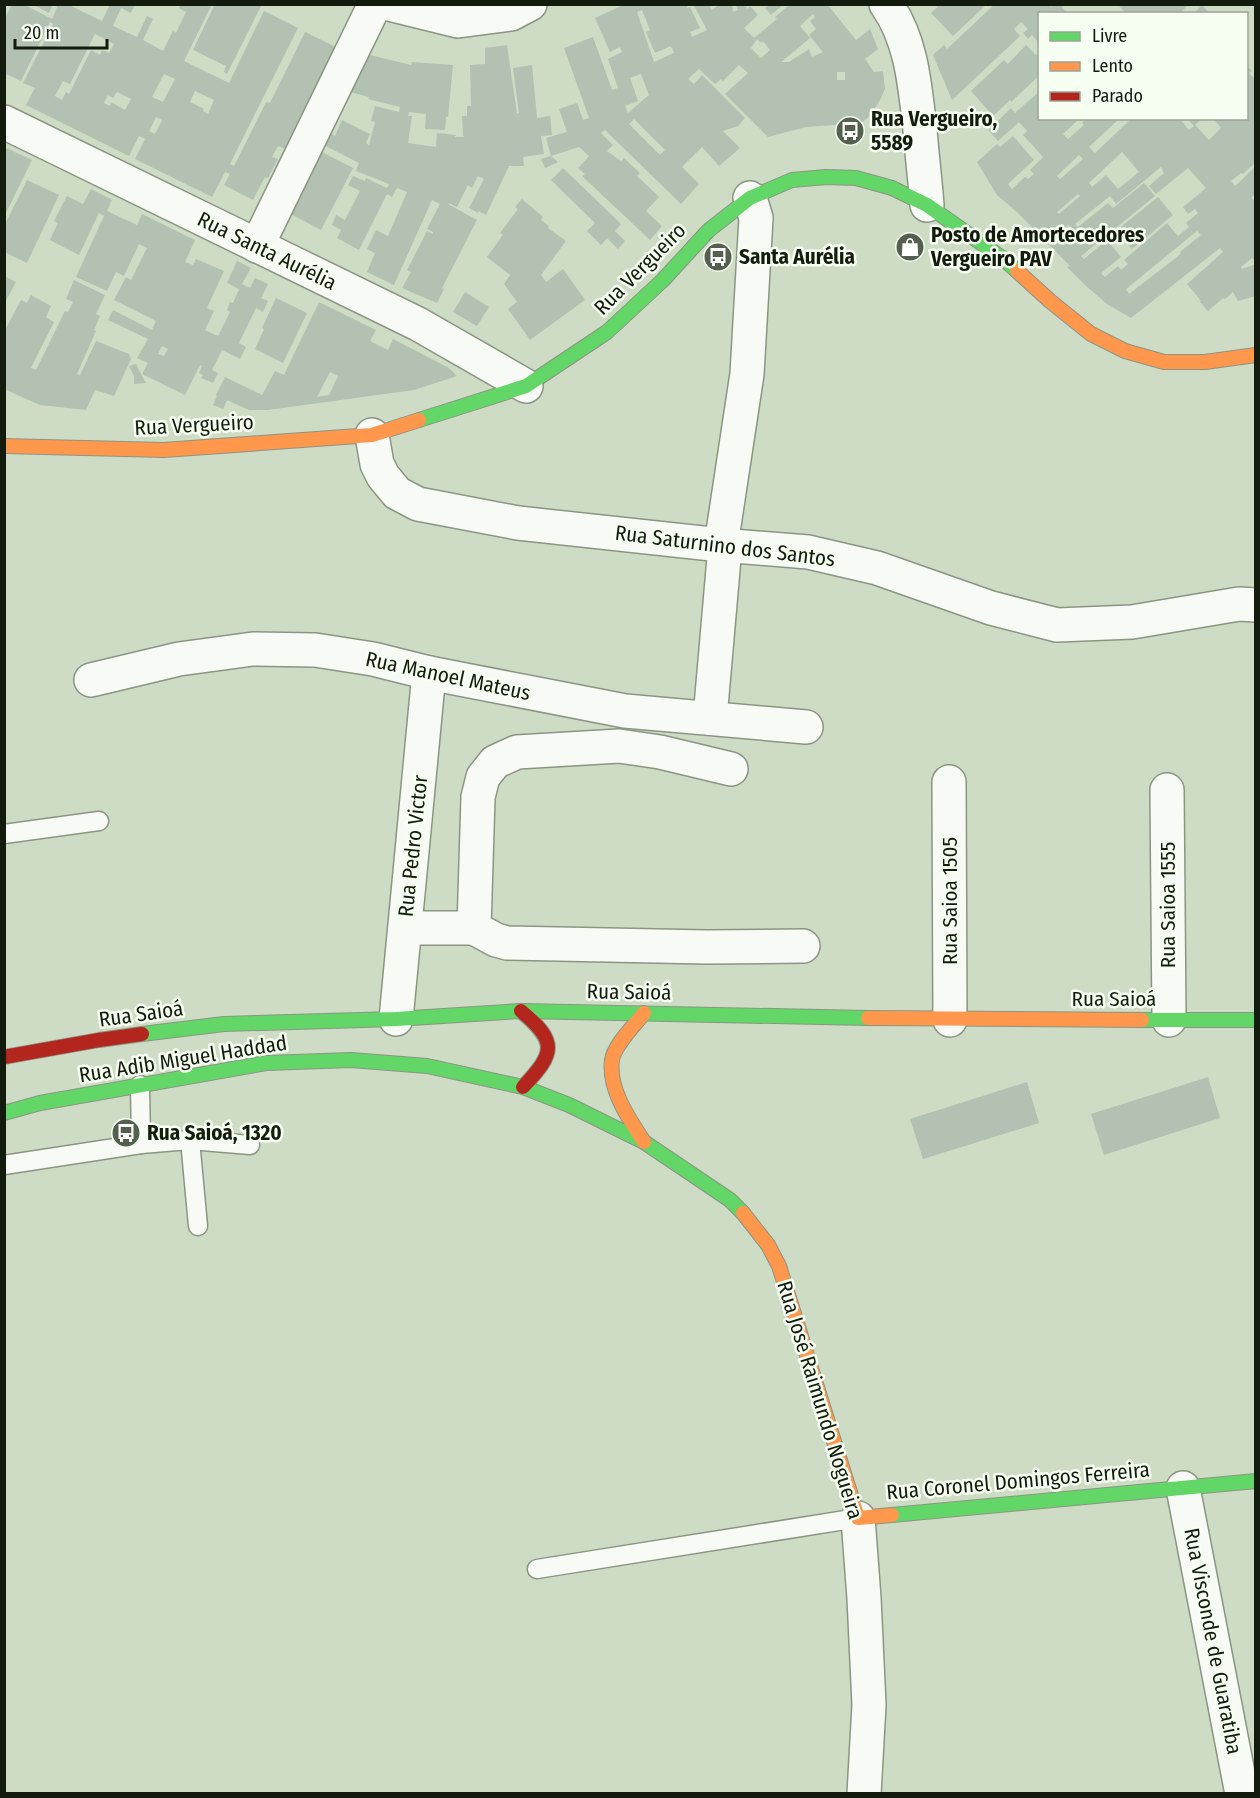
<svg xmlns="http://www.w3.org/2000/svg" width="1260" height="1798" viewBox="0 0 1260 1798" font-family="'Fira Sans Condensed',sans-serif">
	<rect width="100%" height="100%" fill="#cedcc5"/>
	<g fill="#b2c1b1" fill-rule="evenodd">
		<path d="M12 4H23L52 19 58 5H69L102 21 110 4H135L131 13 121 8 113 26 137 37 147 16 153 19 143 40 163 51 173 31 176 33 186 12 179 8 181 4H212L184 61 229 83 264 11 298 28 230 164 234 166 266 102 270 103 305 32 338 48 297 141 290 138 285 149 278 146 272 157 278 159 268 178 265 177 253 200 224 185 230 174 225 172 212 197 135 159 145 139 139 136 129 156 26 105 35 88 23 83 53 24 50 22 21 81 4 73V20ZM95 34 114 44 109 53 102 50 100 55 91 50 69 94 66 92 62 100 55 96 63 81 70 84ZM164 74 175 79 163 102 152 97ZM195 91 214 100 208 114 203 111 204 109 190 102ZM117 92 131 99 125 110 111 102 110 106 104 103 108 95 113 98ZM156 117 162 120 155 134 149 131Z"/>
		<polygon points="32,4 53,4 49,13"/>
		<polygon points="215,4 262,4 227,74 224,72 226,66 193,50"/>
		<path d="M621 4H686L687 8 690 7 700 28 690 32 692 37 707 30 693 4H708L712 10 720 4H732L733 12 738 10 735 4H744L747 9 750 6 758 15 744 28 754 38 777 19 775 17 790 4H827L856 40 870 29 878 49 865 59 874 72 883 71 885 89 880 100 871 115 861 123 806 127 768 137 725 94 748 73 739 65 723 81 721 79 715 84 699 69 688 79 694 84 702 75 745 118 738 126 723 131 740 148 719 166 702 147 682 167 699 184 681 204 605 130 601 133 613 145 607 151 621 161 624 158 640 173 637 176 659 197 646 211 662 226 650 240 582 176 585 174 578 168 589 156 579 147 551 156 546 138 567 132 559 109 577 103 583 120 589 118 564 48 593 37 612 90 618 88 608 59 622 52 620 47 610 52 595 18 621 6ZM642 10 650 30 646 32 655 53 671 46 674 53 654 62 637 12ZM813 14 815 17 810 21 816 29 809 35 823 52 812 57 809 49 789 62H781L810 38 800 26ZM757 39 761 43 763 41 770 50 761 58 751 48ZM837 72H845V80H837ZM641 74 649 95 628 113 625 106 638 101 630 78ZM634 119 665 150 660 155 629 124Z"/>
		<polygon points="765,4 784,4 771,15 765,8 767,6"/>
		<polygon points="936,4 987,4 953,36 931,13 938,7"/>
		<polygon points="995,4 1049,4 1051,7 1053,4 1060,4 1067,14 1040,14 1040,44 1032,35 1028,39 1023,33 1028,29 1021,22 1014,29 1020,36 952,100 933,55 944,45 947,49"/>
		<polygon points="1121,4 1189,4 1179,14 1122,14 1124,11 1119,6"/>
		<polygon points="1202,5 1210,14 1193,14"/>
		<polygon points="507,45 517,114 519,113 513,68 532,65 537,118 550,116 552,135 541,136 544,154 523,157 524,166 509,166 486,215 478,211 478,213 469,208 484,179 478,176 472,188 468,185 457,207 449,203 448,204 477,220 442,288 444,289 437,303 402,288 411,272 407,270 427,231 433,234 433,232 427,229 440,204 432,200 394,285 367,272 375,253 367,249 376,230 388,236 407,192 397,188 392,197 387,194 359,250 337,238 341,230 332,225 336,215 345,220 360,191 348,185 353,176 365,181 366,178 387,188 389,184 356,171 359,163 318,142 324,130 335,136 342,120 370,134 366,143 369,145 375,122 371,121 375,106 399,112 400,107 368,99 369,97 343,90 362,53 411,65 412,62 453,65 448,117 446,117 445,130 425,129 426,114 409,112 408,116 412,116 408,143 436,147 437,133 456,135 455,137 465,137 463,136 462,116 467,116 467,106 471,106 470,65 485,64 485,48"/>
		<polygon points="1026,45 1036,55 1040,53 1040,75 1011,102 1010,100 993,116 971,91 1004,60 1008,64"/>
		<path d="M1246 65 1252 71 1249 73 1256 80V162L1243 174 1241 173 1231 181 1235 186 1256 166V193L1251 198 1256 202V238L1254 239 1256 241V262L1252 258 1241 267 1242 269 1256 264V296L1238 301 1233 292 1225 299 1223 298 1208 311 1200 302 1201 301 1187 284 1223 252 1220 248 1131 318 1107 304 1086 286 1067 267 1070 266 1018 213 997 195 977 162 997 144 1000 147 1013 136 1034 160 1008 184 1012 189 1025 177 1028 179 1034 174 1030 170 1043 157 1023 135 1027 131 1019 122 998 141 988 130 1011 108 1015 113 1040 91V118H1080L1063 134 1068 139 1084 125 1082 123 1086 118H1120L1089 147 1095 153 1132 118H1179L1189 130 1194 126 1187 118H1202L1195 125 1209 140 1221 128 1213 118H1246ZM1122 152 1139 172 1118 189 1106 175 1092 187 1089 183ZM1079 155 1083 159 1060 179 1057 176ZM1161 167 1164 173 1149 186 1156 194 1188 168 1206 188 1183 207 1188 214 1195 209 1198 213 1186 223 1189 227 1178 236 1167 223 1124 260 1128 264 1121 270 1118 266 1105 277 1101 273 1121 257 1107 240 1084 259 1081 256 1155 196 1144 183 1113 208 1108 203 1078 227 1075 224 1110 196 1116 204ZM1078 194 1080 196 1059 214 1057 212ZM1068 225 1071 228 1059 238 1056 235ZM1197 231 1201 235 1180 252 1181 253 1177 257 1129 294 1126 289Z"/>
		<polygon points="4,147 32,160 4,217"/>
		<polygon points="318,150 353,168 321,230 287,212"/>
		<polygon points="551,156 558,162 545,168 541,159"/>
		<polygon points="563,168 621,224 615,231 625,241 618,249 607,238 601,245 587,231 595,223 551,180"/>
		<polygon points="27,180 59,195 27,263 4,252 4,226"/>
		<path d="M91 189 112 200 107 211 137 225 142 214 195 240 185 262 193 265 196 259 224 271 207 308 214 311 205 330 218 336 230 312 227 310 230 302 233 303 239 289 227 283 237 261 251 268 242 284 250 288 255 278 268 284 261 298 268 301 263 312 256 308 239 343 246 347 240 359 222 350 212 370 218 373 213 383 201 378 203 375 199 373 202 366 200 365 185 395 142 374 148 363 137 358 148 339 108 320 113 310 152 330 156 321 114 300 126 277 131 280 147 248 139 244 124 276 116 272 107 291 76 277 104 216 99 213 79 255 50 240 58 223 54 221 67 196 83 204ZM162 346 168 349 164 356 158 354Z"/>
		<polygon points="1158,197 1173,215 1132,249 1117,230"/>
		<polygon points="522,199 543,217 541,220 549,226 548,228 566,241 541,275 546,282 563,269 585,300 530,340 508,309 517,302 504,284 510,275 487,257 503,235 500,233 518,209 515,207"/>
		<polygon points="4,276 16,282 4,304"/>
		<polygon points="74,280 105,295 96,314 100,316 94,330 96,331 77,374 80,375 96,341 129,354 131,359 114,396 95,390 86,410 40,405 4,389 4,332 21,300 27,303 31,295 51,306 46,317 54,322 31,368 36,370 65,311 68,312 73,302 66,299"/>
		<polygon points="465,292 489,307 477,326 453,312"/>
		<polygon points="276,298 307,313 283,363 255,349 264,329 262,328"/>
		<path d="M319 302 376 330 370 341 388 350 393 339 449 368 457 376 414 390 268 410H249L227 400 223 409 213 405 217 396 216 395 225 377 262 395 275 371 284 375ZM330 372 338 376 329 395 317 397Z"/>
		<polygon points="136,364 141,374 146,383 134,384 134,376 129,366"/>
		<polygon points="1208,1077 1220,1118 1104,1155 1091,1114"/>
		<polygon points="1027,1082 1039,1123 923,1159 910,1119"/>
	</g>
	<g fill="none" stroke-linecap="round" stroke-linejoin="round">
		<g stroke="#8b9584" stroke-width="21">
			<g id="lane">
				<polyline points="4,834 99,821"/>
				<polyline points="190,1140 198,1226"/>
				<polyline points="141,1144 190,1140 250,1145"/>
				<polyline points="4,1165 141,1144 140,1085"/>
				<polyline points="537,1569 858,1518"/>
			</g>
		</g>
		<g stroke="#8b9584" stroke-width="36">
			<g id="street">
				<polyline points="389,4 458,21 511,14 530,4"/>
				<path d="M886 4C912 40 915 87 920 130 922 155 925 180 927 205"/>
				<polyline points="4,122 418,324 526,386"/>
				<polyline points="257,246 375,4"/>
				<polyline points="372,435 377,464 383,476 397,493 418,504 518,523 721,545 808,552 877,568 991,608 1057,625 1132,622 1239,604 1256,605"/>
				<polyline points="91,680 179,659 253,649 315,650 373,659 429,673 625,711 806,727"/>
				<polyline points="710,718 724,558 721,545 747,374 756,218 750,198"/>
				<polyline points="731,769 660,752 619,746 517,752 495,762 483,777 478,797 474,928 496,940 507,943 707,947 803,946"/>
				<polyline points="949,782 950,1020"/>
				<polyline points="1167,790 1169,1020"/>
				<polyline points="405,928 474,928"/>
				<polyline points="396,1019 429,673"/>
				<polyline points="1183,1488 1242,1794"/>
				<polyline points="858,1518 864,1598 869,1705 864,1794"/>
			</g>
		</g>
		<g stroke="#8b9584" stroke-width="16">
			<g id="fast">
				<polyline points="419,420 526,386 607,332 663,280 709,230 750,198 792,180 826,177 856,178 892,188 927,205 1005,260 1017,271"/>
				<polyline points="1142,1020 1256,1020"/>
				<polyline points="142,1034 224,1024 396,1019 521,1011 868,1018"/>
				<polyline points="4,1113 40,1103 266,1063 351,1060 427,1066 523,1087 569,1105 644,1142 730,1200 743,1213"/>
				<polyline points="892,1515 1256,1481"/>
			</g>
		</g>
		<g stroke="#8b9584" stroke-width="16">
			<g id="slow">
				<polyline points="1017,271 1050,301 1091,334 1125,351 1164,362 1205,362 1256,355"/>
				<polyline points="4,446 164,450 372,435 419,420"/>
				<path d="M644 1013C635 1025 614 1045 612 1060 608 1089 629 1119 644 1142"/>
				<polyline points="868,1018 1142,1020"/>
				<polyline points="743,1213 768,1245 779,1266 858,1518 892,1515"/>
			</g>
		</g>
		<g stroke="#8b9584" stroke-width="16">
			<g id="jam">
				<path d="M521 1011C558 1042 555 1053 523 1087"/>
				<polyline points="4,1057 99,1040 142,1034"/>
			</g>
		</g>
		<use href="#lane" stroke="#f8faf6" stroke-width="18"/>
		<use href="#street" stroke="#f8faf6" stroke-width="33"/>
		<use href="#fast" stroke="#63d668" stroke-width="14"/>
		<use href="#slow" stroke="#ff974d" stroke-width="14"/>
		<use href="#jam" stroke="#b3261e" stroke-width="14"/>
	</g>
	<defs>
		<g id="bus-disc" transform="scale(1.5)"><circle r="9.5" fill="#545f4d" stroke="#f7fff3"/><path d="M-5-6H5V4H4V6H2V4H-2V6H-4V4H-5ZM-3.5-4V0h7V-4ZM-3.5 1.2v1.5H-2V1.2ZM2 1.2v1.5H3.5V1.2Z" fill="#fff"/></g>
		<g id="shop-disc" transform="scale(1.5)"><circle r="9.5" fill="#545f4d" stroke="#f7fff3"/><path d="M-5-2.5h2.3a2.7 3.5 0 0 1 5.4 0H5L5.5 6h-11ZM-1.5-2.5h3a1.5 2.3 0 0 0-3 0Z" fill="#fff"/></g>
	</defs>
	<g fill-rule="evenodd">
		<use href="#bus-disc" x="850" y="131"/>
		<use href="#shop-disc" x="910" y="247"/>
		<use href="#bus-disc" x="718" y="257"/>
		<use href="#bus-disc" x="126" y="1133"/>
	</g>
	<g text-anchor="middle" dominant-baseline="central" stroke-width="5" stroke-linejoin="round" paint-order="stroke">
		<g font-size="21" font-weight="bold" fill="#121b0c" stroke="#f7fff3" text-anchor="start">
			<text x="871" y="119">Rua Vergueiro,<tspan x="871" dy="24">5589</tspan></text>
			<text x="931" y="235">Posto de Amortecedores<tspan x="931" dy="24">Vergueiro PAV</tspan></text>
			<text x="739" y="257">Santa Aurélia</text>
			<text x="147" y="1133">Rua Saioá, 1320</text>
		</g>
		<g font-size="21" fill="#121b0c" stroke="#f7fff3">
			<text transform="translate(267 251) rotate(26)">Rua Santa Aurélia</text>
			<text transform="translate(640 269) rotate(-45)">Rua Vergueiro</text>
			<text transform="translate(194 425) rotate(-3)">Rua Vergueiro</text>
			<text transform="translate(725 546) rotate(7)">Rua Saturnino dos Santos</text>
			<text transform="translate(448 676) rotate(12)">Rua Manoel Mateus</text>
			<text transform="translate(413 846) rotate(-84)">Rua Pedro Victor</text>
			<text transform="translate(950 901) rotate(-90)">Rua Saioa 1505</text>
			<text transform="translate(1168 905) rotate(-90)">Rua Saioa 1555</text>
			<text transform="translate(629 992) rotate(1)">Rua Saioá</text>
			<text x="1114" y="999">Rua Saioá</text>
			<text transform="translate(141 1014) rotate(-8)">Rua Saioá</text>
			<text transform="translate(183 1059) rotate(-9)">Rua Adib Miguel Haddad</text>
			<text transform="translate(820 1400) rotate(73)">Rua José Raimundo Nogueira</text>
			<text transform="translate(1018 1481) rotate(-5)">Rua Coronel Domingos Ferreira</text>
			<text transform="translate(1213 1641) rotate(79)">Rua Visconde de Guaratiba</text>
		</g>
	</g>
	<rect width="1260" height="1798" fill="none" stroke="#121b0c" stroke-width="12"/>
	<rect x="1038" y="12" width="210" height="108" fill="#f7fff3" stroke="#9ba497" stroke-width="1.5"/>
	<rect x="1050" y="32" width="30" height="9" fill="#63d668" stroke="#9ba497" stroke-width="1.5"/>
	<text x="1092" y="42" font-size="18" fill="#121b0c">Livre</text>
	<rect x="1050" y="62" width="30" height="9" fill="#ff974d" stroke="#9ba497" stroke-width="1.5"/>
	<text x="1092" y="72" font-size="18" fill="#121b0c">Lento</text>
	<rect x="1050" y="92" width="30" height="9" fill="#b3261e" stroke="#9ba497" stroke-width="1.5"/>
	<text x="1092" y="102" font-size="18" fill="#121b0c">Parado</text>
	<path d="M15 39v9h92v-9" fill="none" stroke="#121b0c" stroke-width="3"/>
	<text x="24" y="39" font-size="18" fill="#121b0c" stroke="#f7fff3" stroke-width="4.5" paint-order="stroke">20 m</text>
</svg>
